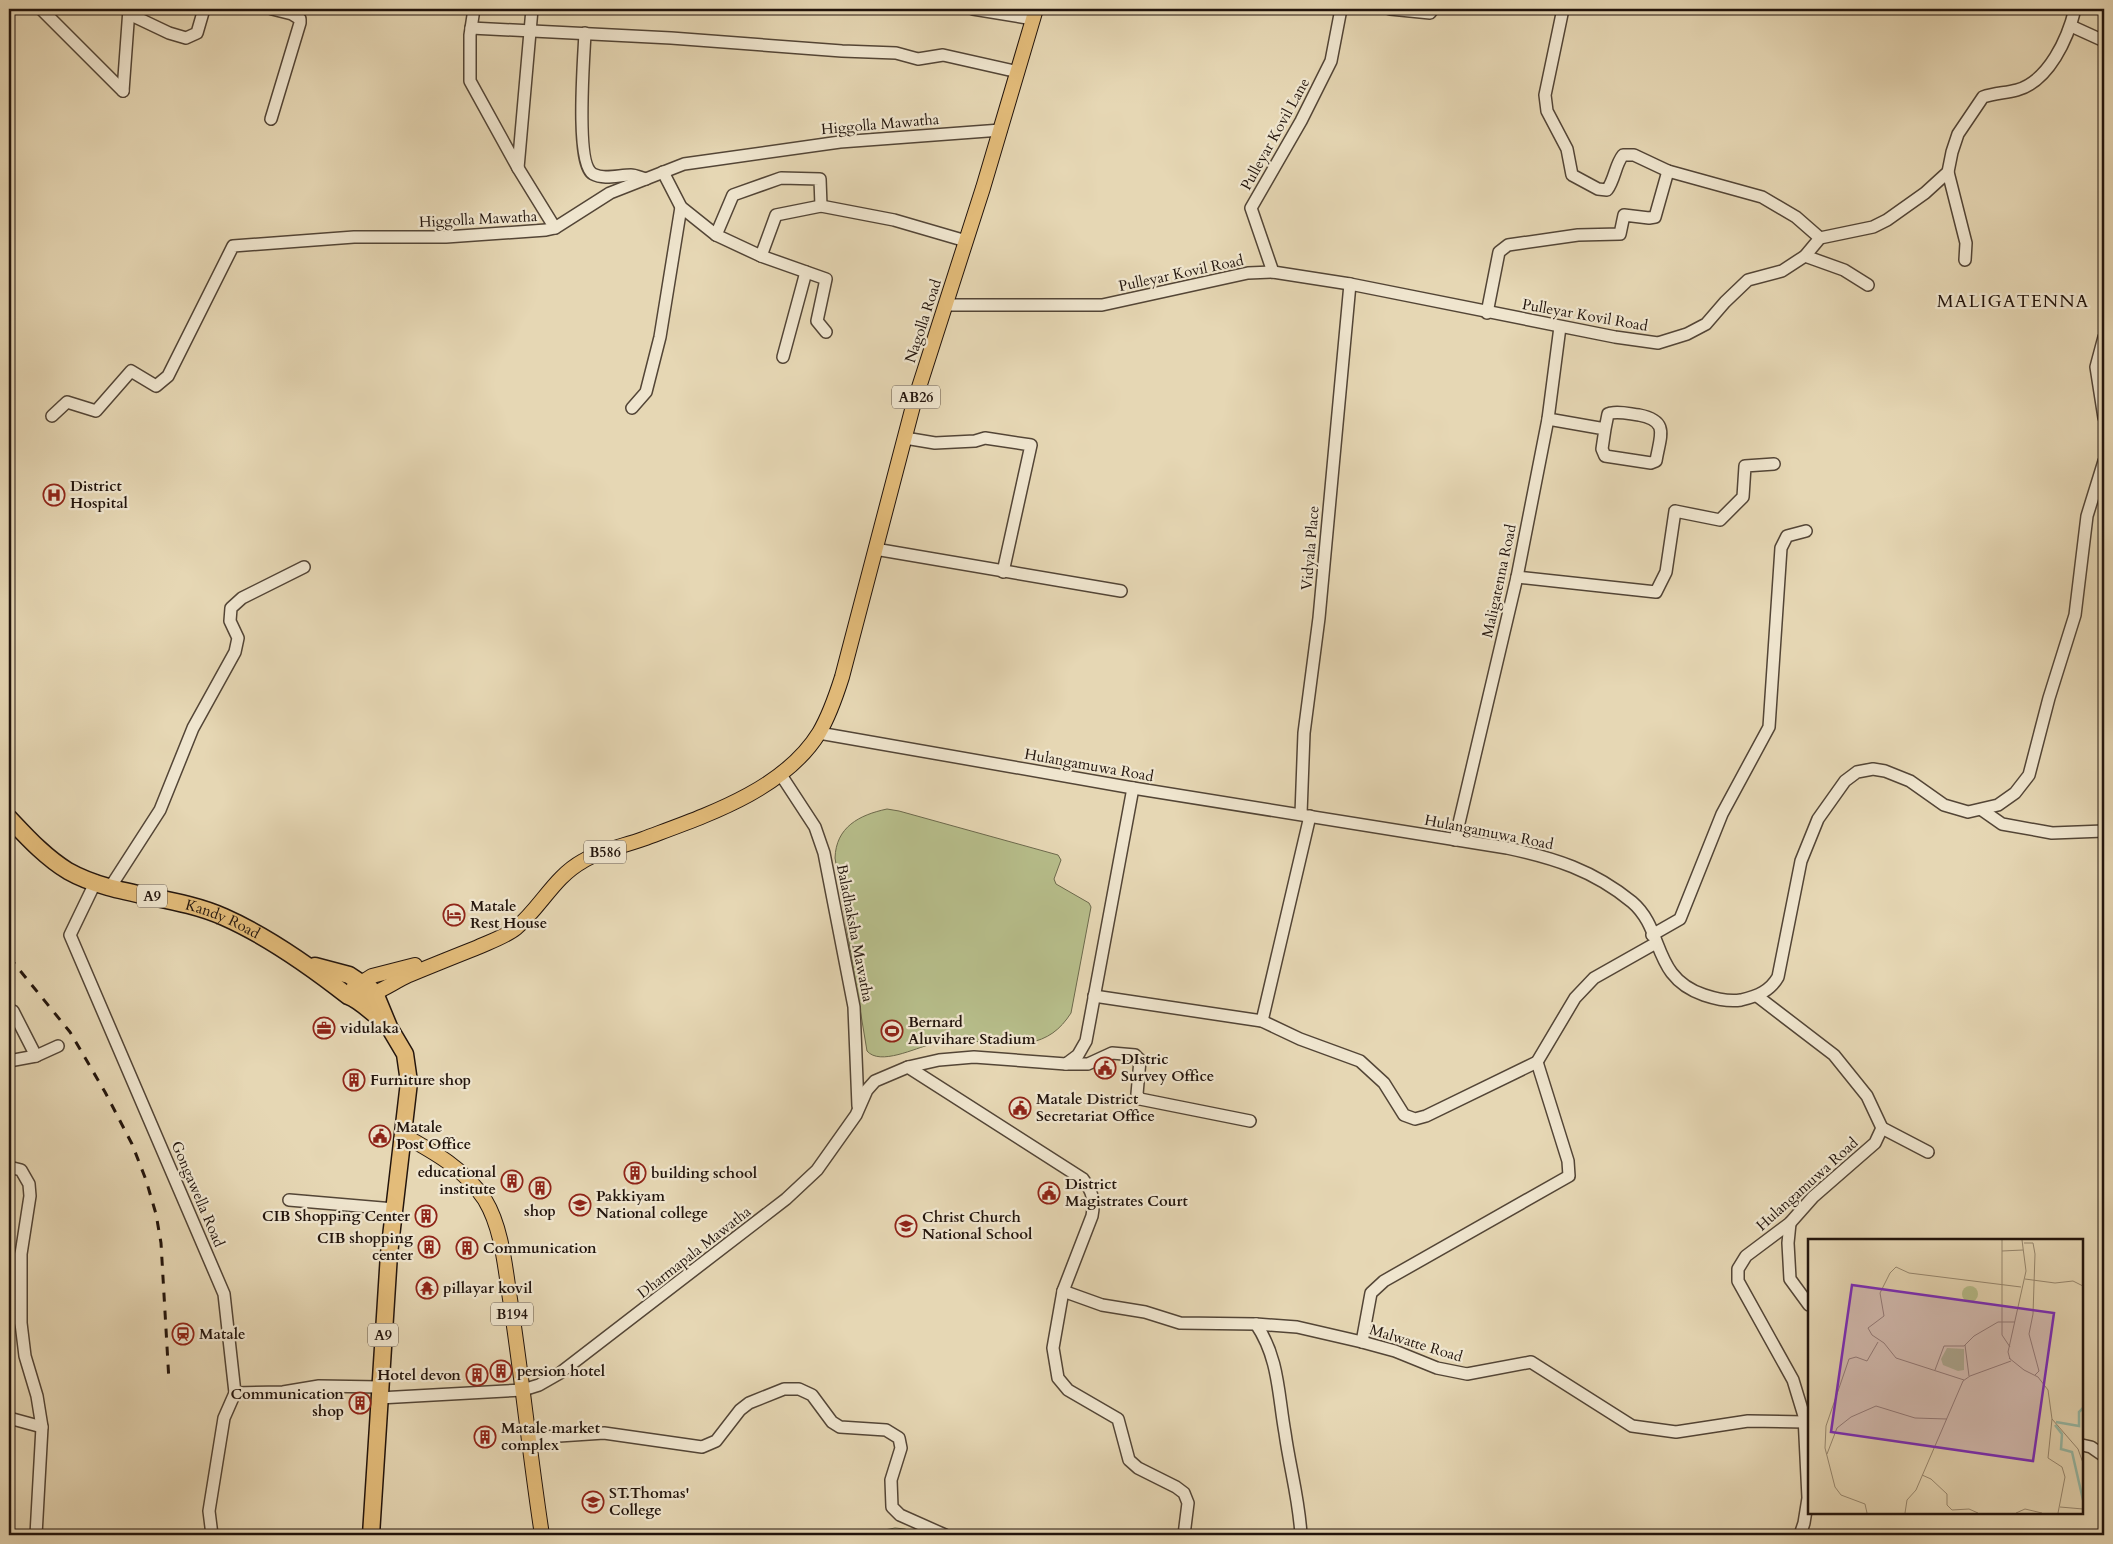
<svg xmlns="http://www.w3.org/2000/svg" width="2113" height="1544" viewBox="0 0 2113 1544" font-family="Cardo,serif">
	<defs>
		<pattern id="park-tufts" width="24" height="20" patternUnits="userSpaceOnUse" patternTransform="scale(1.25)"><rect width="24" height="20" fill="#b7be8b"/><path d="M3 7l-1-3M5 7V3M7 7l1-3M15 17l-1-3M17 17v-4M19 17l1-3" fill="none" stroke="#9da277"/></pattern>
	</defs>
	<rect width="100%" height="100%" fill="#e6d7b4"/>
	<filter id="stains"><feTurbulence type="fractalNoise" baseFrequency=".004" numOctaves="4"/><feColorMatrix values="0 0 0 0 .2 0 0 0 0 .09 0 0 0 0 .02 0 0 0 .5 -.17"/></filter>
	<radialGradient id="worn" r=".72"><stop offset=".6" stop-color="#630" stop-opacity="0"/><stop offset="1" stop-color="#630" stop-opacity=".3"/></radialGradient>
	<polygon fill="url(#park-tufts)" stroke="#6c694c" points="895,1528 905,1529 921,1535 858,1535"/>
	<path fill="#b7be8b" stroke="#6c694c" d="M887 809 899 811 1058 855 1061 860 1054 879 1056 884 1089 903 1091 907 1071 1013C1060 1030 1048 1039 1028 1043 997 1045 963 1037 932 1044 915 1048 880 1066 867 1051L835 858C836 827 859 815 887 809Z"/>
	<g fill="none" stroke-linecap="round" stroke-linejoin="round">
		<g stroke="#534536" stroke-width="14">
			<g id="minor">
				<polyline points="41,9 123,91"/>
				<polyline points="474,9 470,35 470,81 518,168 555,228"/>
				<polyline points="973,9 1033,19"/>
				<polyline points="1390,9 1430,13 1433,9"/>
				<path d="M1563 9 1545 95 1547 111 1567 149 1572 175 1598 189 1607 190C1615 179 1615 165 1623 155H1634L1668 171 1762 197 1796 217 1820 238"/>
				<polyline points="129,14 169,33 186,38 197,33 204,9"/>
				<polyline points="2071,26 2104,41"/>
				<polyline points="471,28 671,38 842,51 896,53 918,59 943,55 1018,72"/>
				<path d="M585 33C584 56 575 164 593 174 604 180 619 175 631 175 636 175 641 178 646 179"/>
				<polyline points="123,91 129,9"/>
				<polyline points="271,119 300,23 300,19 292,14 272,9"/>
				<polyline points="518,168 532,9"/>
				<polyline points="663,172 681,207 716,235"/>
				<polyline points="1948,172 1966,243 1965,260"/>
				<polyline points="761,256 716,235 733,195 781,178 820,179 821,206"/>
				<polyline points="1805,256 1844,270 1868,285"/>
				<polyline points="1273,272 1251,208 1301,121 1331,61 1341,9"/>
				<path d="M945 305H1102L1248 273 1273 272 1350 284 1615 337 1658 343 1687 334 1706 324 1725 302 1748 280 1782 271 1805 256 1820 238 1873 227 1887 220 1925 193 1948 172 1952 152 1958 134 1983 97C1994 93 2006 93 2017 90 2049 81 2068 38 2075 9"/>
				<polyline points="1487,313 1499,252 1508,245 1578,235 1620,234 1624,215 1649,218 1655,217 1668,171"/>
				<polyline points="826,332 817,321 826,279 761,256 776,215 821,206 894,220 966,241"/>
				<polyline points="2104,337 2096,367 2104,418"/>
				<polyline points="783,357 806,272"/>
				<polyline points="632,408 646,392 660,337 681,207"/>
				<polyline points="52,416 67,402 96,411 131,371 156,386 168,376 233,246 354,237 446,237 546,230 555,228 610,193 684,164 840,142 1001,130"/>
				<path d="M1548 419 1605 429 1608 414 1611 413C1620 411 1630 414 1639 415 1670 421 1660 436 1656 461L1651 463 1605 456 1602 449 1605 429"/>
				<polyline points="905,438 935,443 975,441 985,438 1031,445 1003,572"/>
				<polyline points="875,549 1121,591"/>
				<polyline points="1517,577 1656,592 1666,572 1675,511 1720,520 1743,497 1745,466 1774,464"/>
				<path d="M819 733 1133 788 1507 848C1554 858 1593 870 1632 902 1665 930 1651 977 1704 995 1716 999 1729 1002 1741 1000 1758 996 1770 991 1778 977L1801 861 1818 819 1845 781 1857 772 1873 769 1885 771 1910 781 1944 805 1968 812 1998 805 2015 793 2029 775 2049 698 2075 615 2087 516 2104 461"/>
				<polyline points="781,775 815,827 824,853 854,1007 858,1106"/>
				<polyline points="1982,810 2002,824 2052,833 2104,831"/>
				<polyline points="1301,814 1304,733 1319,618 1350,284"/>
				<polyline points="1455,840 1517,577 1548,419 1560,327"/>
				<polyline points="96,881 70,935 224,1294 235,1393 224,1418 209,1511 212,1535"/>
				<polyline points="111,886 160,810 193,728 235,652 238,638 230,621 231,608 242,598 304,567"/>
				<polyline points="1652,935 1680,919 1722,814 1769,727 1781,548 1787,536 1806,531"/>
				<polyline points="1094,996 1262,1021 1300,1039 1360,1061 1384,1083 1404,1115 1415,1119 1426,1116 1537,1062 1575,998 1594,978 1656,943"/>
				<polyline points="1757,996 1834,1055 1867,1096 1882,1128 1875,1143 1813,1197 1790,1223 1746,1256 1738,1269 1738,1281 1793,1380 1804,1416 1808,1498 1804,1523 1800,1535"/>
				<polyline points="9,1010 13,1011 36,1056"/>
				<polyline points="1262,1021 1310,816"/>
				<polyline points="9,1061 36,1056 58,1046"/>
				<polyline points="1066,1064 1088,1064 1112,1053 1135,1055 1140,1060 1137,1094 1140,1099 1250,1121"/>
				<path d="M908 1067 1083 1179C1092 1191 1095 1200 1092 1216L1063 1291 1053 1348 1058 1378 1068 1390 1118 1419 1129 1460 1138 1468 1176 1487 1184 1493 1188 1503 1184 1535"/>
				<polyline points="1882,1128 1928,1152"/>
				<polyline points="9,1167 21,1170 29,1184 30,1196 21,1254 21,1323 25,1356 37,1396 42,1427 36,1535"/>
				<polyline points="289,1200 394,1209"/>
				<polyline points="1790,1223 1788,1243 1790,1279 1809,1305"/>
				<polyline points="1063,1291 1102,1305 1145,1312 1180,1323 1256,1324 1297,1327 1362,1342 1395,1351 1437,1368 1467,1374 1531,1362 1632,1426 1676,1432 1748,1421 1805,1422"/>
				<path d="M1256 1324C1279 1358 1278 1394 1285 1433 1290 1469 1299 1499 1301 1535"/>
				<polyline points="1362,1342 1371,1293 1384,1281 1569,1176 1568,1161 1537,1062"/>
				<polyline points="235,1393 283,1392 319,1386 380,1387"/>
				<polyline points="379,1398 523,1390 539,1385 560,1373 786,1199 817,1170 856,1115 867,1090 875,1081 908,1067 939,1060 974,1057 1066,1064 1078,1055 1086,1041 1133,788"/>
				<polyline points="9,1418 42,1427"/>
				<polyline points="529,1438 604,1433 702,1447 716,1441 740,1410 749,1403 784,1389 799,1389 812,1395 832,1422 840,1427 886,1430 899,1438 901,1448 891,1480 892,1507 900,1515 945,1535"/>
				<polyline points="2082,1445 2091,1447 2104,1456"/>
			</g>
		</g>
		<g stroke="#22140c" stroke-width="16">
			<g id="major">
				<polyline points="361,983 372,976 415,965"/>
				<path d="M372 994C385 989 396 981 409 975 431 966 453 957 476 948 489 942 505 937 516 928 541 907 554 877 583 861 601 850 624 846 643 839 704 816 783 791 819 733 829 716 836 696 842 677L913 406 983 188 1036 9"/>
				<path d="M403 1135C434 1152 465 1169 485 1200 502 1228 505 1267 510 1299 522 1377 530 1457 542 1535"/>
			</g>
		</g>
		<g stroke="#22140c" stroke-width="19">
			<g id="highway">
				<path id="s1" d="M9 818C27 837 45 857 68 871 114 897 175 895 224 917 267 936 311 967 348 996 360 1000 376 1016 387 1025"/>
				<polyline points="315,966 349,975 361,983"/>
				<path d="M371 1535 389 1254 409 1082 405 1054 389 1027 377 998 372 994 370 988 361 983C353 986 351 993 356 999 362 1002 368 1000 372 994"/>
			</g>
		</g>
		<use href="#minor" stroke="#efe5ce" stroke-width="11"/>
		<use href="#major" stroke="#e3bc7a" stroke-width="14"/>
		<use href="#highway" stroke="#e3bc7a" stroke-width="16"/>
		<polyline stroke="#22140c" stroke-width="3" stroke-dasharray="9 9" stroke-linecap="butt" points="9,957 70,1032 105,1092 132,1144 146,1180 156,1214 161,1243 169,1381"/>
	</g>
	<defs>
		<g id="hospital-ring" transform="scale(1.125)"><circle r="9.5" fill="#efe5ce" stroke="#8f2418" stroke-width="1.5"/><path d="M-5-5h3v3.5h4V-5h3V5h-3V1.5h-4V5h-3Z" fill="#8f2418"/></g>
		<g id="hotel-ring" transform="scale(1.125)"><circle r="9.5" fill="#efe5ce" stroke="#8f2418" stroke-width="1.5"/><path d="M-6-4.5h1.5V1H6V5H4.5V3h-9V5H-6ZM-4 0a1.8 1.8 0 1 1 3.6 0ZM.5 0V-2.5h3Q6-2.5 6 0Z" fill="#8f2418"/></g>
		<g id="office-ring" transform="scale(1.125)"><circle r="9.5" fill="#efe5ce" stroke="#8f2418" stroke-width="1.5"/><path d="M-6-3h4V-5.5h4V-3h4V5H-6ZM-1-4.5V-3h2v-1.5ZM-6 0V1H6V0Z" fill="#8f2418"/></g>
		<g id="stadium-ring" transform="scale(1.125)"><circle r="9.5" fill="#efe5ce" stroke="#8f2418" stroke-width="1.5"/><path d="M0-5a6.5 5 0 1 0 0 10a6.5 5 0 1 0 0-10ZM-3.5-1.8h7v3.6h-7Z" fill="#8f2418"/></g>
		<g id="civic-ring" transform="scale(1.125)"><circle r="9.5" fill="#efe5ce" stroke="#8f2418" stroke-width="1.5"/><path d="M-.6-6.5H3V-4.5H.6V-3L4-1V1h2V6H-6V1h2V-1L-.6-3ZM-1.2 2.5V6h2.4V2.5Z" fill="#8f2418"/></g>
		<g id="building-ring" transform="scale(1.125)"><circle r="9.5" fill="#efe5ce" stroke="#8f2418" stroke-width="1.5"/><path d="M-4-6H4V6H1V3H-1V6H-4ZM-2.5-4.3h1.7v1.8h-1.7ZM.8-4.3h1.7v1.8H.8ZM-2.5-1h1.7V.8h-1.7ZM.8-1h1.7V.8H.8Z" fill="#8f2418"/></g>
		<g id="school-ring" transform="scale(1.125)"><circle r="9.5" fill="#efe5ce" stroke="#8f2418" stroke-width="1.5"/><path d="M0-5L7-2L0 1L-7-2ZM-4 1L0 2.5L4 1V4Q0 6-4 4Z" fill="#8f2418"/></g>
		<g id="temple-ring" transform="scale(1.125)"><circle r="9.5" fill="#efe5ce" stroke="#8f2418" stroke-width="1.5"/><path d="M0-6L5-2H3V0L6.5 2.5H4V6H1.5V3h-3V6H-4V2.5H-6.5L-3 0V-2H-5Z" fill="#8f2418"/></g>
		<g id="station-ring" transform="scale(1.125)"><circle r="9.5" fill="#efe5ce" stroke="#8f2418" stroke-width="1.5"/><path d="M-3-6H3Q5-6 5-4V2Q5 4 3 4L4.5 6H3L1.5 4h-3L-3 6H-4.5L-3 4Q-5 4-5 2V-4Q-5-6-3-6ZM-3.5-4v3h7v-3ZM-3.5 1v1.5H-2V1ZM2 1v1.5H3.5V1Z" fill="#8f2418"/></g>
	</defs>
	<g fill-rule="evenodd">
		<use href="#hospital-ring" x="54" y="495"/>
		<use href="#hotel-ring" x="454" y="915"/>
		<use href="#office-ring" x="324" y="1028"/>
		<use href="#stadium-ring" x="892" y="1031"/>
		<use href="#civic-ring" x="1105" y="1068"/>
		<use href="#building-ring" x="354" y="1080"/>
		<use href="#civic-ring" x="1020" y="1108"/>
		<use href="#civic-ring" x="380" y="1136"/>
		<use href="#building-ring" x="635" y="1173"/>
		<use href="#building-ring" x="512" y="1181"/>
		<use href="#building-ring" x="540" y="1188"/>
		<use href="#civic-ring" x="1049" y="1193"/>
		<use href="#school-ring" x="580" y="1205"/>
		<use href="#building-ring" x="426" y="1216"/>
		<use href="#school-ring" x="906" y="1226"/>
		<use href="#building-ring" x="429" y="1247"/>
		<use href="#building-ring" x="467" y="1248"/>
		<use href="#temple-ring" x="427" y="1288"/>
		<use href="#station-ring" x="183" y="1334"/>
		<use href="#building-ring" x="501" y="1371"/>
		<use href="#building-ring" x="477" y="1375"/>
		<use href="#building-ring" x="360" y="1403"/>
		<use href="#building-ring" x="485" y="1437"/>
		<use href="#school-ring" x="593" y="1502"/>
	</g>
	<g text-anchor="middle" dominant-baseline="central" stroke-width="4.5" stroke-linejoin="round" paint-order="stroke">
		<g fill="#efe5ce" stroke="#605346" stroke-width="1">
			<rect x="892" y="385.5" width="48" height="23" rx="4"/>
			<rect x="584" y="840.5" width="42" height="23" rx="4"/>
			<rect x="137" y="884.5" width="30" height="23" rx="4"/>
			<rect x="491" y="1302.5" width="42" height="23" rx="4"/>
			<rect x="368" y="1323.5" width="30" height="23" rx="4"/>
		</g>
		<g font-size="14" font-weight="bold" fill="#22140c">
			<text x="916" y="397">AB26</text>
			<text x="605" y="852">B586</text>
			<text x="152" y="896">A9</text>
			<text x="512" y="1314">B194</text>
			<text x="383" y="1335">A9</text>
		</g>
		<g font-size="15" fill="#22140c" stroke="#efe5ce">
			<text transform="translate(880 124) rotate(-5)">Higgolla Mawatha</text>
			<text transform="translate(1275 134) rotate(-61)">Pulleyar Kovil Lane</text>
			<text transform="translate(478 219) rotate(-3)">Higgolla Mawatha</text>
			<text transform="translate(1181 273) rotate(-12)">Pulleyar Kovil Road</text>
			<text transform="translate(1585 315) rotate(10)">Pulleyar Kovil Road</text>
			<text transform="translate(923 321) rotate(-72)">Nagolla Road</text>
			<text transform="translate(1310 548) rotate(-85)">Vidyala Place</text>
			<text transform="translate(1499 581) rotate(-78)">Maligatenna Road</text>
			<text transform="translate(1089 765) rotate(10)">Hulangamuwa Road</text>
			<text transform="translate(1489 832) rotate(11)">Hulangamuwa Road</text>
			<text stroke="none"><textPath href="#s1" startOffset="242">Kandy Road</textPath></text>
			<text transform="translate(855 933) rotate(79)">Baladhaksha Mawatha</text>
			<text transform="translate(1807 1184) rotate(-42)">Hulangamuwa Road</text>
			<text transform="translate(198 1194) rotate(67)">Gongawella Road</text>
			<text transform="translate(694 1252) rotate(-38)">Dharmapala Mawatha</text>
			<text transform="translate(1416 1343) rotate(17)">Malwatte Road</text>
		</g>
		<g font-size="15" font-weight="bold" fill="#22140c" stroke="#efe5ce" text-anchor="start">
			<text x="70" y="486">District<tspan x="70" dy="17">Hospital</tspan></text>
			<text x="470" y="906">Matale<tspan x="470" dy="17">Rest House</tspan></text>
			<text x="908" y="1022">Bernard<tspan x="908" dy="17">Aluvihare Stadium</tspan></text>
			<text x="340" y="1028">vidulaka</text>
			<text x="1121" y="1059">DIstric<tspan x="1121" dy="17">Survey Office</tspan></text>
			<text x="370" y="1080">Furniture shop</text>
			<text x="1036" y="1099">Matale District<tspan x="1036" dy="17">Secretariat Office</tspan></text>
			<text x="396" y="1127">Matale<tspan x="396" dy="17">Post Office</tspan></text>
			<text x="496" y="1172" text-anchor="end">educational<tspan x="496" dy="17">institute</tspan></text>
			<text x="651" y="1173">building school</text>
			<text x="1065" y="1184">District<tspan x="1065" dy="17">Magistrates Court</tspan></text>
			<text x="596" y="1196">Pakkiyam<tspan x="596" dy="17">National college</tspan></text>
			<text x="540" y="1211" text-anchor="middle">shop</text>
			<text x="410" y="1216" text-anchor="end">CIB Shopping Center</text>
			<text x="922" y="1217">Christ Church<tspan x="922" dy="17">National School</tspan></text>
			<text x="413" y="1238" text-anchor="end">CIB shopping<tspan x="413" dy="17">center</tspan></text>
			<text x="483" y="1248">Communication</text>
			<text x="443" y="1288">pillayar kovil</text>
			<text x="199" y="1334">Matale</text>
			<text x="517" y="1371">persion hotel</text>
			<text x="461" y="1375" text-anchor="end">Hotel devon</text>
			<text x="344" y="1394" text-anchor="end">Communication<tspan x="344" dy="17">shop</tspan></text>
			<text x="501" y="1428">Matale market<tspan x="501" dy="17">complex</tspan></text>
			<text x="609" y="1493">ST.Thomas'<tspan x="609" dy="17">College</tspan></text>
		</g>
		<g font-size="18" letter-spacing="1" fill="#22140c" stroke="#efe5ce">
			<text x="2013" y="301">MALIGATENNA</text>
		</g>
	</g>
	<g transform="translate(1808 1239)">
		<rect width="275" height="275" fill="#e6d7b4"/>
		<path d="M154 55a8 8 0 1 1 16 0a8 8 0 1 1-16 0Z" fill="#b7be8b"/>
		<path d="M139 109 156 110V131L150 132 135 126 133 120Z" fill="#b7be8b"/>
		<path fill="none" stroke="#97baa7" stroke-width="2.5" d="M248 183 271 187V173L275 169M247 186 254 195 253 210 264 213 275 261"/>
		<path fill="none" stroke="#988971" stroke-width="1" d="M194 1V96L202 108M216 4H225L227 15 225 75 221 95 231 132 227 136M194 12 215 11M217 40 247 44 265 42 275 47M157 106 161 137M201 119 216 131 230 138 240 151 244 180 270 210 275 224M202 120 200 113 218 32 214 1M127 131 136 107H156L166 97 190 83H207M156 141 88 119 76 104 64 96 60 89 76 77 72 54 82 34 88 28 101 34 213 48M244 180 240 219 254 228 257 238 250 274M19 215 29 189 43 178 68 167 107 179 139 180M114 236 123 240 139 255V266L144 271 161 270 170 274M252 268 275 270M59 274 57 265 33 256 27 248 17 209 18 187 41 120 48 118 59 122 70 103M97 274 99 261 108 251 155 142 162 137 203 122M208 274 217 270 234 274"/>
		<path fill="#7b2cbf" fill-opacity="0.15" stroke="#7b2cbf" stroke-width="2.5" d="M44 46 246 74 225 222 23 193Z"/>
		<rect width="275" height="275" fill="none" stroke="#22140c" stroke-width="2.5"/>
	</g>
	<rect width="2113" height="1544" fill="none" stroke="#e6d7b4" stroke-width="30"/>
	<rect x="10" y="10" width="2093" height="1524" fill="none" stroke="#22140c" stroke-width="2.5"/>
	<rect x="15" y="15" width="2083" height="1514" fill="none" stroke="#22140c"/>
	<rect width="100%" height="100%" filter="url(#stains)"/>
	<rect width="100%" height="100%" fill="url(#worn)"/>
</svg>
